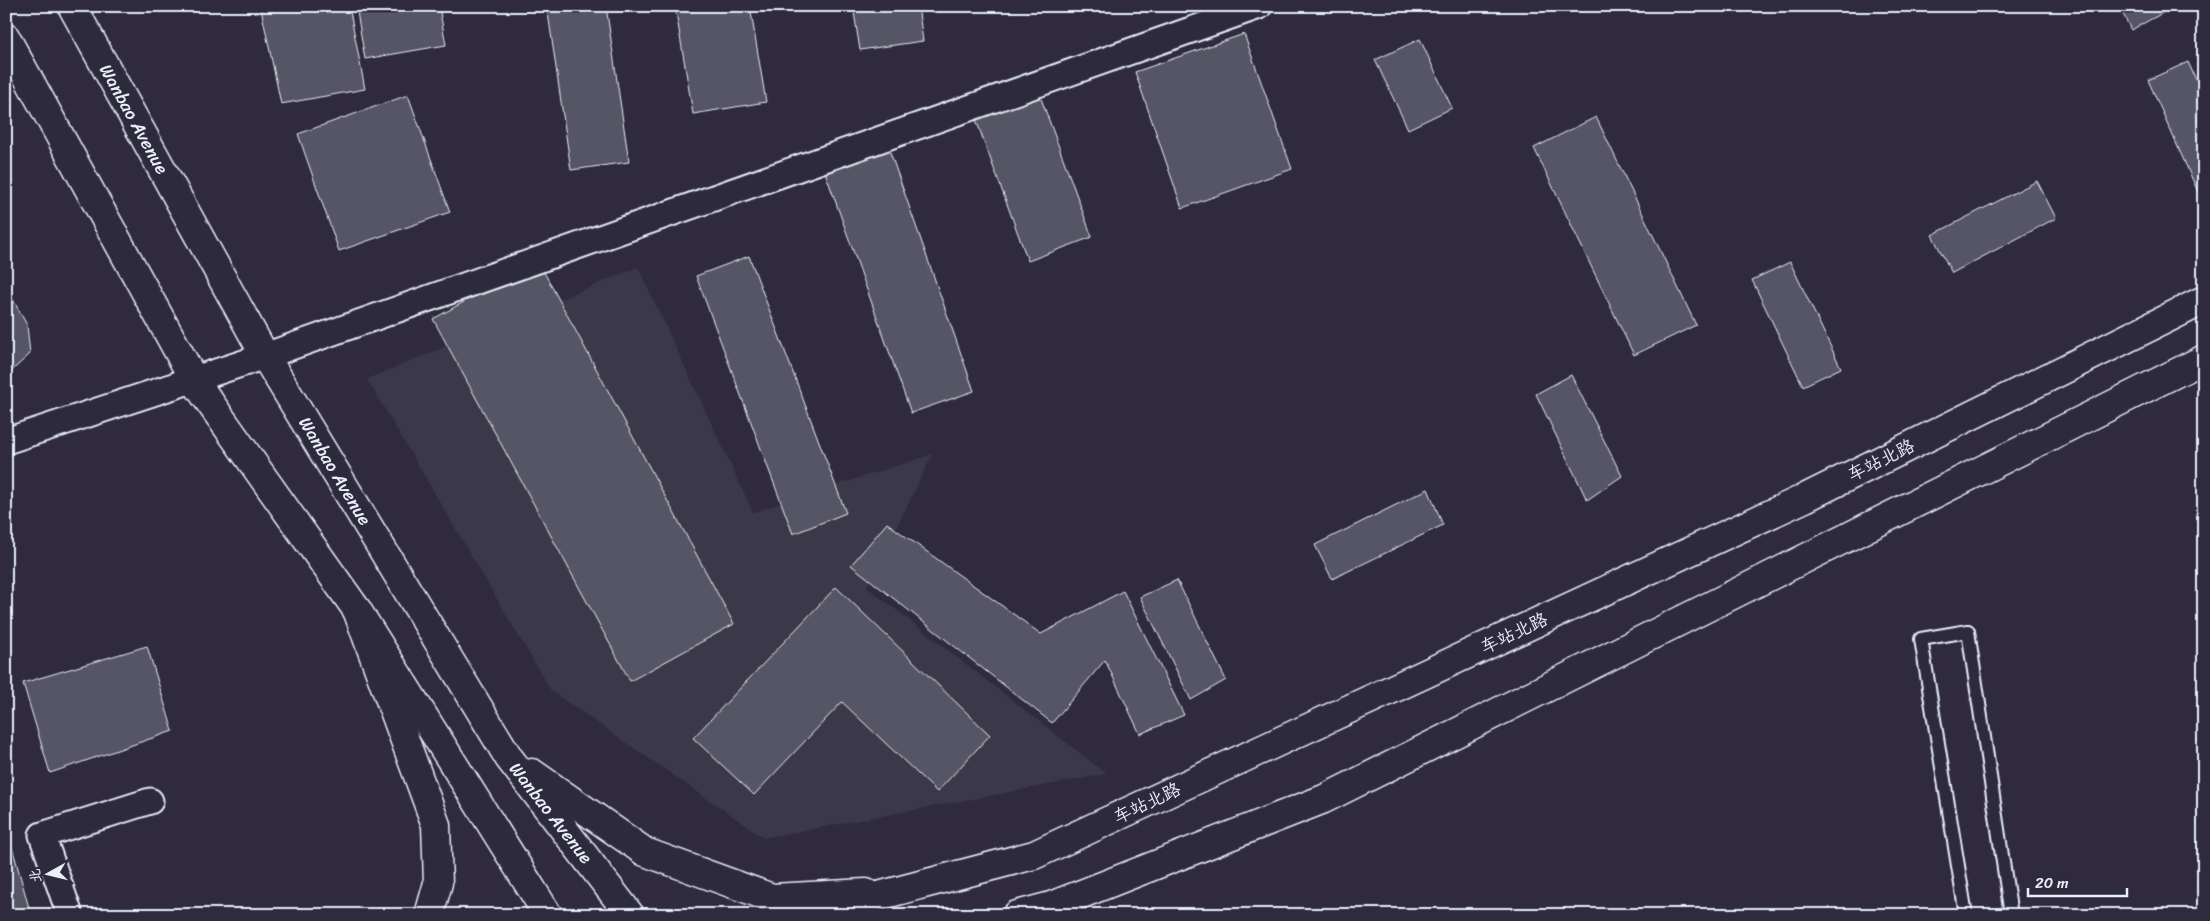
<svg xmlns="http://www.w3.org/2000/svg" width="2210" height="921" viewBox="0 0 2210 921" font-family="Sriracha,'LXGW WenKai TC',sans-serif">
	<rect width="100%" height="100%" fill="#2f2a3d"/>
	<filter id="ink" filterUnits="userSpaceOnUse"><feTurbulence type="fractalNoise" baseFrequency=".02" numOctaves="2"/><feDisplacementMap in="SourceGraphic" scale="10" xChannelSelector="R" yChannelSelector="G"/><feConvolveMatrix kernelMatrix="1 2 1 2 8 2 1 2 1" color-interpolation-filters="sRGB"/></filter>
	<g filter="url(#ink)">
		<g fill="#3b3749">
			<polygon points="2193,6 2204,6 2204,27"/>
			<polygon points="638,267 753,512 933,454 867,587 1107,774 764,838 551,691 367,379"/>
		</g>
		<g fill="#575565" stroke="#e8f1f8">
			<polygon points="230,6 349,6 365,89 281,104 261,9"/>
			<polygon points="356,6 439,6 446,45 365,59"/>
			<polygon points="547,6 606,6 629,162 571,170"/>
			<polygon points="675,6 750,6 766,102 693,114"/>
			<polygon points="853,6 918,6 923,41 860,50"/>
			<polygon points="2119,6 2171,6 2172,8 2131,30"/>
			<polygon points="1244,34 1292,169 1182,208 1135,72"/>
			<polygon points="1420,39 1452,108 1408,129 1375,60"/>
			<polygon points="2188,62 2204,97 2204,189 2198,192 2148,80"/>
			<polygon points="1039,93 1092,237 1028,261 975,117"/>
			<polygon points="408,95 450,212 339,251 298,134"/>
			<polygon points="1596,117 1696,325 1634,355 1534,148"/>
			<polygon points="889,149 974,391 911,413 825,172"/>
			<polygon points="2037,181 2056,218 1952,273 1932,235"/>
			<polygon points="749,256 846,513 793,534 696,276"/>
			<polygon points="538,261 734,624 630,681 433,319"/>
			<polygon points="1790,262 1841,368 1803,386 1752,280"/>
			<polygon points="6,287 27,325 30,354 6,376"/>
			<polygon points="1571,375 1622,476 1587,500 1536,394"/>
			<polygon points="1428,489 1443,525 1332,579 1315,545"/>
			<polygon points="887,523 1041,634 1123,591 1184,715 1140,734 1105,660 1052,723 851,565"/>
			<polygon points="1177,580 1226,680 1191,700 1140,597"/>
			<polygon points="836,587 990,735 937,792 842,702 754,795 693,738"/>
			<polygon points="147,646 173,731 50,773 23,683"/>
			<polygon points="6,825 31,915 6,915"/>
		</g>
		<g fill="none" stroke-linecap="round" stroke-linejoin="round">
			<g stroke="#e8f1f8" stroke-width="16">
				<polyline id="lane" points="1966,915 1921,639 1968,631 2011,915"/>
			</g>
			<g stroke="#e8f1f8" stroke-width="29">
				<g id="street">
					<polyline points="6,441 265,356 1259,6"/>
					<polyline points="70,915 42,835 150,801"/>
				</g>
			</g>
			<g stroke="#e8f1f8" stroke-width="31">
				<g id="secondary">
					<polyline points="72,6 265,356 509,758 630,915"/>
					<polyline points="6,38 194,380 357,610 548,915"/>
					<polyline points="532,773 645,852 772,898 866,893"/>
				</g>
			</g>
			<g stroke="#e8f1f8" stroke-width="31">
				<g id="primary">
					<polyline points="357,610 436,825 438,883 429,915"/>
					<polyline points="806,915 1034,855 1805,498 2204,300"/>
					<polyline points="1017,915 1051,906 1324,799 2204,359"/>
				</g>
			</g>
			<use href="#lane" stroke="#2f2a3d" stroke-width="12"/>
			<use href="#street" stroke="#2f2a3d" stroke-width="25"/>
			<use href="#secondary" stroke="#2f2a3d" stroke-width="28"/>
			<use href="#primary" stroke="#2f2a3d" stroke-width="28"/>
		</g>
	</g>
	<g text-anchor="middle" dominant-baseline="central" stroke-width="4" stroke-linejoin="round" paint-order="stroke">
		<g font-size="18" fill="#e8f1f8" stroke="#2f2a3d">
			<text transform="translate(134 119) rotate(61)">Wanbao Avenue</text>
			<text transform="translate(1881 460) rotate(-26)">车站北路</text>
			<text transform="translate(335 471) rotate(59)">Wanbao Avenue</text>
			<text transform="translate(1514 633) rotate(-25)">车站北路</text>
			<text transform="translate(1147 803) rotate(-25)">车站北路</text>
			<text transform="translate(551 813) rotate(52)">Wanbao Avenue</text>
		</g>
	</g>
	<rect width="2210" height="921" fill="none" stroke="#2f2a3d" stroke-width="25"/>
	<rect x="12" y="12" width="2185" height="896" fill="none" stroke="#e8f1f8" stroke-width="2" filter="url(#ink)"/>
	<g transform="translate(48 874) rotate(262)" stroke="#2f2a3d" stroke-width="4" paint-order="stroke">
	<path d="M0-4L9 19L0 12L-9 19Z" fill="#e8f1f8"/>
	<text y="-8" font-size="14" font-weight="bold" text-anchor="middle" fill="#e8f1f8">北</text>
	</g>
	<path d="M2028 888v8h99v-8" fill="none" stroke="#e8f1f8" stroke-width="2.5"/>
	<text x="2035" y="888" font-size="15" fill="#e8f1f8" stroke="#2f2a3d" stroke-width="4" paint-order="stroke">20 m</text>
</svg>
